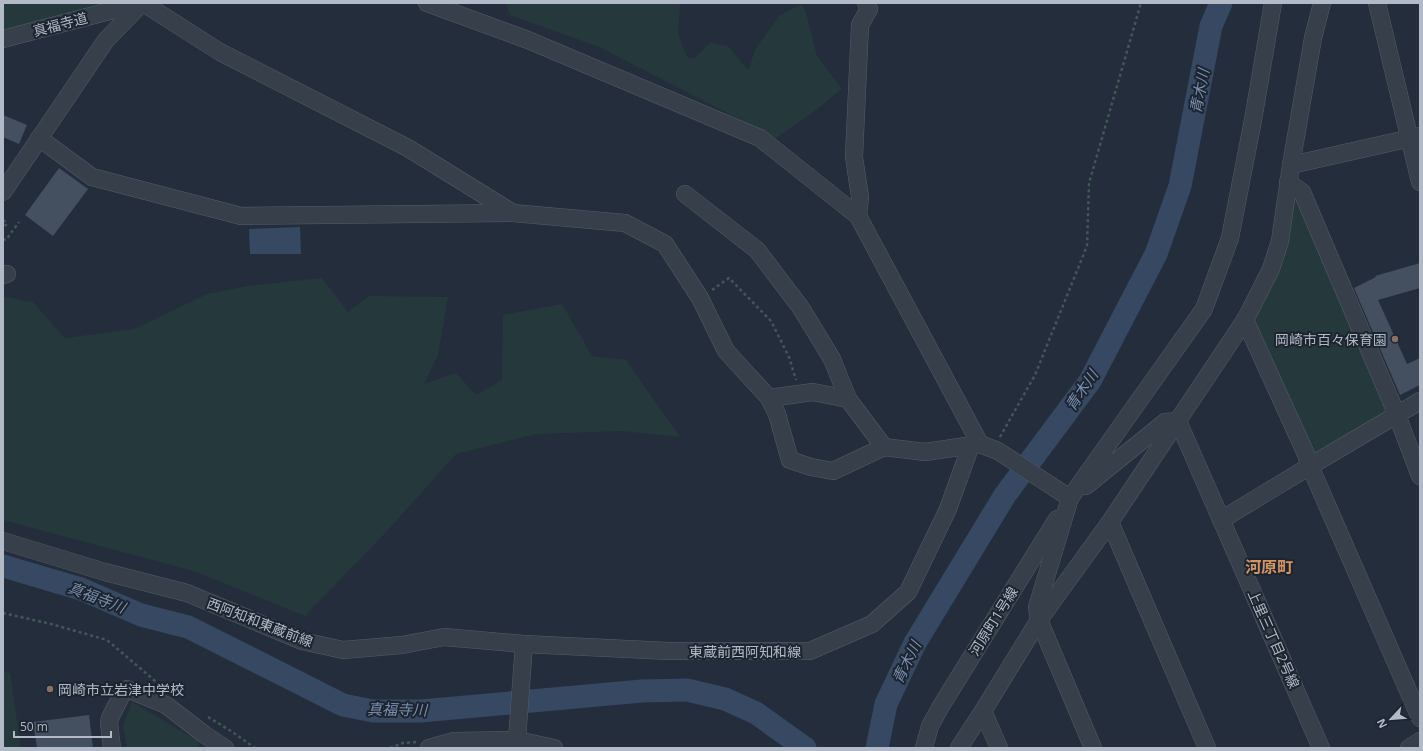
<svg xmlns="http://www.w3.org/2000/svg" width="1423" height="751" viewBox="0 0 1423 751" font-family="'Open Sans','Noto Sans JP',sans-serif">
	<rect width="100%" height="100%" fill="#232d3b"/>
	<g fill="#25393c">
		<polygon points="3,3 113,3 3,30"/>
		<polygon points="506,3 680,3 678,34 687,57 695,58 710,43 728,46 748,70 756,48 780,15 802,4 806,13 817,56 842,89 812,113 776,138 599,47 510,15"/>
		<polygon points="1298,196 1388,404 1385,413 1317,454 1311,452 1254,322 1291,197"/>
		<polygon points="322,278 348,312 369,296 448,297 438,355 424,384 456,373 476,395 502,380 503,315 562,304 592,356 626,360 680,437 622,431 536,434 456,454 388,530 305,616 194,571 3,520 3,296 30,302 32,301 65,338 134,329 207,294 247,286"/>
		<polygon points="3,672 10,673 21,748 3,748"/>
		<polygon points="132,702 198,741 199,748 127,748 123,725"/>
	</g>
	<polygon fill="#364862" points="300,227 301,254 250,254 249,229"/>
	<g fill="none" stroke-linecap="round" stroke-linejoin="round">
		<g stroke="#364862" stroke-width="23">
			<polyline points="3,566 81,589 141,615 188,627 343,705 373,711 421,711 642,691 687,690 725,699 756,713 805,748"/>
			<polyline points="877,748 886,704 915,643 1005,495 1090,381 1156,254 1180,186 1211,26 1221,3"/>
		</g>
	</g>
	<g fill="#445060">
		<polygon points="3,115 27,125 19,144 3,137"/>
		<polygon points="59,168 88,189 53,236 25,215"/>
		<polygon points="1420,263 1420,288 1378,300 1407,364 1420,358 1420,385 1400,395 1354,288 1376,277 1375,276"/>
		<polygon points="89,715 93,748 37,748 33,722"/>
	</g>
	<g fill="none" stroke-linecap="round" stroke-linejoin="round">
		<g stroke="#555d69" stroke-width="18">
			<g id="minor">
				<polyline points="143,3 220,52 408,148 513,213"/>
				<polyline points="427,3 528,40 760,138 858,216 980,444"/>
				<polyline points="1377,3 1420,182"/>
				<polyline points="3,39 140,3"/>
				<polyline points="39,138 92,177 241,216 513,213 625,223 665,244 700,298 726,351 769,398 777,414 790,460 811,467 833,471 884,447 925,452 980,444 998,451 1070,498"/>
				<polyline points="1291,165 1420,136"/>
				<polyline points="1288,182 1302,192 1397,415 1420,476"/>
				<polyline points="3,192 106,40 142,3"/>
				<polyline points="685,194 757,250 801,308 832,359 848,399"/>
				<polyline points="858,216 860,197 854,157 860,25 869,9 866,3"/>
				<polyline points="3,275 7,274"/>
				<polyline points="1245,320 1305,452 1310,466 1420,718"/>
				<polyline points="769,398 813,392 848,399 884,447"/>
				<polyline points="1178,421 1321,748"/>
				<polyline points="1086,486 1165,422 1178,421"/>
				<polyline points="1221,520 1310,466 1420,401"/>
				<polyline points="1110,522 1207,748"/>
				<polyline points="3,541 105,572 187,593 302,641 343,650 402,645 444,637 524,644 669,651 810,651 872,624 908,592 948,509 971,445"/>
				<polyline points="517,740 524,644"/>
				<polyline points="112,748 109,723 110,718 123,692 127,689 166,705 205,735 225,748"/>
				<polyline points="429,748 454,741 517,740 554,748"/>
				<polyline points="924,748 930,726 941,706 1057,519"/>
				<polyline points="959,748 983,711"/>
				<polyline points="999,748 983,711 1039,620 1110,522 1245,320 1271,269 1280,241 1291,165 1313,38 1322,3"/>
				<polyline points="1093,748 1039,620 1037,607 1070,498 1204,309 1230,238 1253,120 1273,3"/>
				<polyline points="1409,748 1420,741"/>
			</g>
		</g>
		<g stroke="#435659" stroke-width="2.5" stroke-dasharray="3 3" stroke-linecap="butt">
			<polyline points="3,220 7,223 3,229"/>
			<polyline points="3,239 6,240 19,222"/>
			<polyline points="712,290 729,278 771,321 789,357 796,380"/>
			<polyline points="1000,437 1035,375 1087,246 1089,183 1141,3"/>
			<polyline points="3,613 51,624 107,640 161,686"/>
			<polyline points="208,717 231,731 255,748"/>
			<polyline points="390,748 403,743 416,742"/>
		</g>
		<use href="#minor" stroke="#373f4b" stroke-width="17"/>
	</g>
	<g fill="#8d6e63" stroke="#1c2430" stroke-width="1.5">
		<circle cx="1395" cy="339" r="4"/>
		<circle cx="50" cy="689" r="4"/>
	</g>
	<g text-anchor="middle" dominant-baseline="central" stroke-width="4" stroke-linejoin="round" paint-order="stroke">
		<g font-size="14" fill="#b2bac7" stroke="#1c2430">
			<text transform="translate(60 24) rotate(-15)">真福寺道</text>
			<text transform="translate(993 621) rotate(-58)">河原町1号線</text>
			<text transform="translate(260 622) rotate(21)">西阿知和東蔵前線</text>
			<text transform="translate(1274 639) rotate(66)">上里三丁目2号線</text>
			<text x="745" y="651">東蔵前西阿知和線</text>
		</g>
		<g font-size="14" fill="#b2bac7" stroke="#1c2430" text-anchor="end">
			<text x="1387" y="339">岡崎市百々保育園</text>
			<text x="58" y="689" text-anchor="start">岡崎市立岩津中学校</text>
		</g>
		<g font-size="15" font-style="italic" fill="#7a8faf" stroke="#1c2430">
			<text transform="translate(1199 91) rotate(-79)">青木川</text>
			<text transform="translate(1081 390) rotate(-56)">青木川</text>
			<text transform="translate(97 597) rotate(21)">真福寺川</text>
			<text transform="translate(906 662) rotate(-64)">青木川</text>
			<text transform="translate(397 709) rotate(1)">真福寺川</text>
		</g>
		<g font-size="16" font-weight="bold" fill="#d39461" stroke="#1c2430">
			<text x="1269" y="567">河原町</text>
		</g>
	</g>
	<rect width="1423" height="751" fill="none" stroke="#b2bac7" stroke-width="8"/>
	<g transform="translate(1391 719) rotate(244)" stroke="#1c2430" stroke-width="3" paint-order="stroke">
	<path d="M0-3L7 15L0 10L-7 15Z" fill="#b2bac7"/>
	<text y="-6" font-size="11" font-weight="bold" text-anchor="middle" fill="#b2bac7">N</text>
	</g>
	<path d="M14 731v6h97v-6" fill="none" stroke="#b2bac7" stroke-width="2"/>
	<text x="20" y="731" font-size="12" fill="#b2bac7" stroke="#1c2430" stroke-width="3" paint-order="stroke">50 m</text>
</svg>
